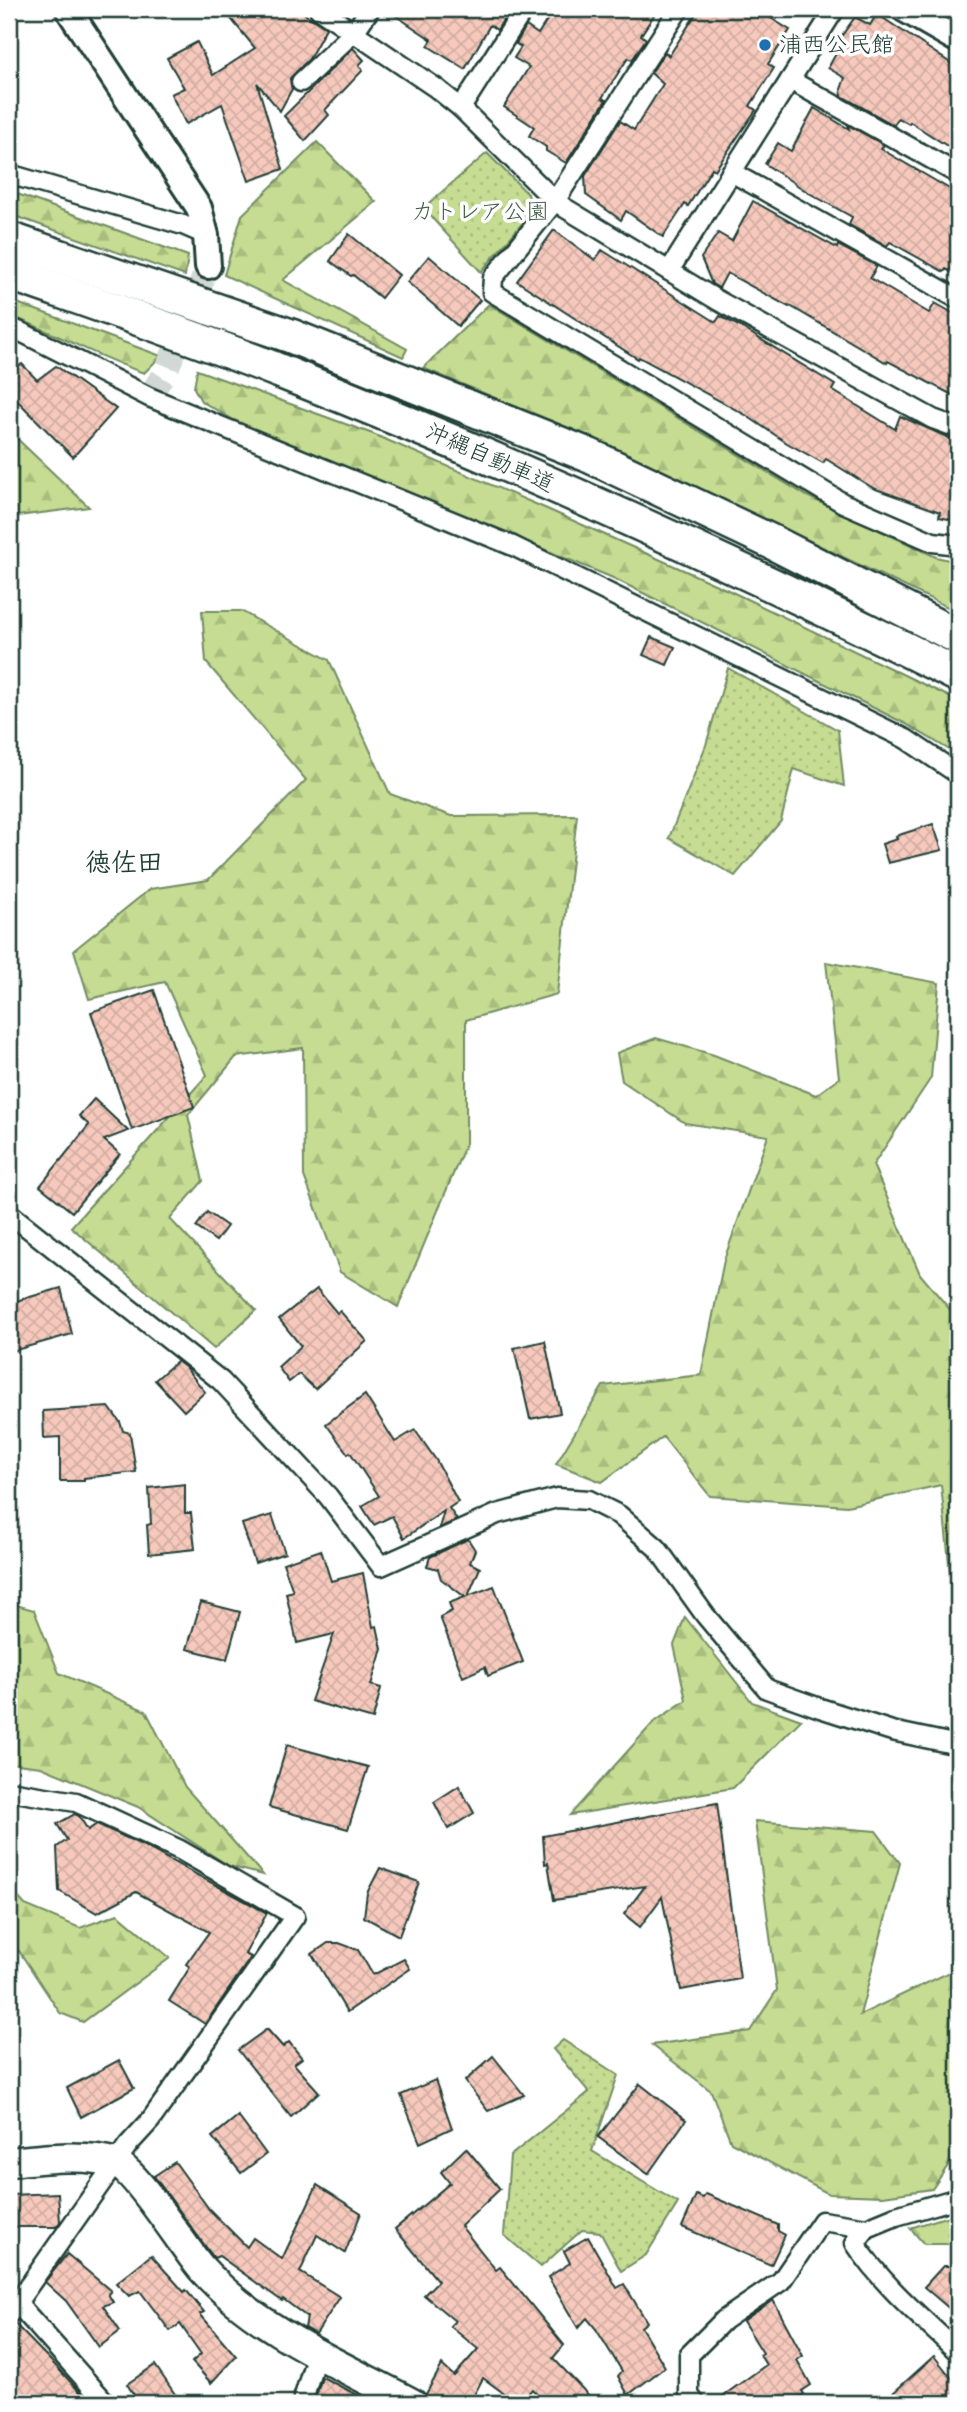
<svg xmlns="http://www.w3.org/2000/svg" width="967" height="2412" viewBox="0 0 967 2412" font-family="'Balsamiq Sans','Klee One',sans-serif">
	<defs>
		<pattern id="green-dots" width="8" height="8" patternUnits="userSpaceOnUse" patternTransform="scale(1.75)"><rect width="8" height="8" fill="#c5dc92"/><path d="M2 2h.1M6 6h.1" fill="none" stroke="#a9be7e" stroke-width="1.8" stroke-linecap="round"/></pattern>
		<pattern id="forest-firs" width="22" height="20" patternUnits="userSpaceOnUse" patternTransform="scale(1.75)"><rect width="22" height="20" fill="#c5dc92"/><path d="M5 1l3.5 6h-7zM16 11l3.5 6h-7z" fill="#a9be7e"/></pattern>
		<pattern id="building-cross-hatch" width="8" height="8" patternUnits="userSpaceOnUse" patternTransform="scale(1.75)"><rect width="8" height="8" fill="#f7c9bd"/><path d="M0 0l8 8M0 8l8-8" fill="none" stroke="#d3aea3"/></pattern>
	</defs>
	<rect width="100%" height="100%" fill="#fff"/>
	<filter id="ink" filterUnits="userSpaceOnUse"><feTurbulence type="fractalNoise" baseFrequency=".0143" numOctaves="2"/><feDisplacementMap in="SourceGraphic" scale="14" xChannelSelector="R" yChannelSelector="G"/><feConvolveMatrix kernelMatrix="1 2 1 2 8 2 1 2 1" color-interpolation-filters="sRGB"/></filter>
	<g filter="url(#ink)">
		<g fill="url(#green-dots)" stroke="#728c63" stroke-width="2">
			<polygon points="487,153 528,194 532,212 481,272 423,208"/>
			<polygon points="728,668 838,730 844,786 794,769 781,821 735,876 669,838 706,745"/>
			<polygon points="563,2040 618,2075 592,2151 678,2203 646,2255 621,2271 600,2232 582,2230 541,2267 504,2235 510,2156 589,2092 553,2049"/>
		</g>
		<g fill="url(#forest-firs)" stroke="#728c63" stroke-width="2">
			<polygon points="317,142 376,202 283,280 407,349 403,357 224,275 242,215"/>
			<polygon points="9,191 188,256 185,276 9,214"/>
			<path d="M9 300 161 356 144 373C98 357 55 333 9 315Z"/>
			<polygon points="489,304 807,496 936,557 958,562 958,612 607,444 423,368"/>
			<polygon points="197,370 373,434 547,509 728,590 958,701 958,755 906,724 613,578 234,420 201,401 194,388"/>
			<polygon points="9,431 89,507 9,517"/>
			<polygon points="202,611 241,611 329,660 390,794 451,816 577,815 557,994 466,1020 466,1143 398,1307 340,1272 304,1176 303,1048 236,1057 188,1115 203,1181 170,1219 256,1310 214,1349 71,1227 207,1075 165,982 89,999 74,950 150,889 208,880 306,780 206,662"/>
			<polygon points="826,962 939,983 931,1078 873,1165 920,1274 958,1319 958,1571 950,1572 941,1485 847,1506 710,1496 663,1437 602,1482 556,1464 603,1386 701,1375 724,1260 768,1136 685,1123 622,1081 617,1053 656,1038 714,1055 816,1095 839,1078"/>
			<polygon points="9,1603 34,1610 59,1673 146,1711 185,1787 263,1875 229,1866 138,1807 41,1767 9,1763"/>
			<polygon points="685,1617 752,1702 801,1720 733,1788 570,1815 653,1723 686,1700 674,1645"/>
			<polygon points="755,1821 876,1831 900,1863 860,2015 958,1968 958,2151 932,2189 883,2196 829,2194 731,2142 711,2091 652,2045 750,2031 777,1990"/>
			<polygon points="9,1887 25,1905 80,1928 118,1914 170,1958 83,2022 60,2013 19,1951 9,1950"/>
			<polygon points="958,2213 958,2244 924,2244 910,2228"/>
		</g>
		<g fill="url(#building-cross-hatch)" stroke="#1f3d34" stroke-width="2">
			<polygon points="223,9 297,9 326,28 309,59 290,78 292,89 280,111 257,83 283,169 249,181 222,104 186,124 171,94 184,88 167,58 197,42 213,75 255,48"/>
			<polygon points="386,9 499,9 507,14 497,30 490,25 465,69 428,46 432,40"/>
			<polygon points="554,9 658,9 641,35 646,39 632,60 628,58 602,98 606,100 566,163 546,151 546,147 529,136 534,127 504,107 529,67 514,58 521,47 516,44 526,26 538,34"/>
			<polygon points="699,9 756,9 790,30 768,64 774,68 750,106 756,110 715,170 712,168 688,206 685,204 663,237 626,211 621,220 586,195 585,176 620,121 634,130 663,84 651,73 665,52 669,56"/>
			<polygon points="877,14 958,68 958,153 910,122 909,124 898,118 894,125 842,96 841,89 845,78 828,68 842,43 838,41 855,17 870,25"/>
			<polygon points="353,48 364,60 359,65 363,70 325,110 329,115 305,141 284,116"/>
			<polygon points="814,108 849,129 848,125 884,145 881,149 958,194 958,276 946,269 944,272 890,242 887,246 849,225 852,217 809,193 765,164 778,143 791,151"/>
			<polygon points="753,201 837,248 838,245 877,266 870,278 929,313 935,303 958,316 958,398 888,361 887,363 790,306 789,307 727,273 719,288 712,284 701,258 718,233 732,241"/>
			<polygon points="554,230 595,260 602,250 716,322 720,316 739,326 835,385 832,390 895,429 900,416 958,442 958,521 939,517 940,512 873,488 826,459 823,463 787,443 744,414 639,357 638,359 517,281"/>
			<polygon points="349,234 399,275 381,298 353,275 351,276 330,261"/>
			<polygon points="429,256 480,300 458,326 407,282"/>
			<polygon points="22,364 37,380 56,366 116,409 73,457 9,392 9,372"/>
			<polygon points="651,637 675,647 667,665 643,655"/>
			<polygon points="933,824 942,850 888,863 882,844 897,839 896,836"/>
			<polygon points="154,990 194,1107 132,1130 91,1012"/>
			<polygon points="94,1099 128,1131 104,1140 120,1154 72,1212 40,1186 89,1125 79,1116"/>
			<polygon points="207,1212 227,1226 216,1241 196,1227"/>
			<polygon points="61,1288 72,1334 9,1352 9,1303"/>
			<polygon points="317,1289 337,1313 340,1311 367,1341 315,1389 299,1374 289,1382 278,1367 301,1346 279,1319"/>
			<polygon points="545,1341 560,1413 530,1419 514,1348"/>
			<polygon points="177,1361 185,1367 205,1392 184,1411 155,1380"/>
			<polygon points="365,1395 395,1442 415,1430 436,1460 458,1502 449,1508 457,1520 439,1528 444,1511 404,1538 392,1516 374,1525 362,1506 379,1496 350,1452 348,1454 326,1424"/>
			<polygon points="109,1407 120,1422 123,1431 130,1433 136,1472 84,1478 84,1481 60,1481 60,1437 44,1438 43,1411"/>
			<polygon points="185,1484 185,1513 191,1513 195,1549 149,1554 147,1525 151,1524 149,1488"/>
			<polygon points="272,1515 285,1553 255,1563 242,1524"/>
			<polygon points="468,1539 475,1550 470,1563 480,1568 468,1596 494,1586 523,1662 488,1676 485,1667 463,1677 440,1617 452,1611 449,1603 465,1597 441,1579 438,1569 427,1566 430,1557"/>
			<polygon points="321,1550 331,1581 363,1573 373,1627 377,1626 382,1649 371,1685 381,1688 373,1719 311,1701 334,1634 297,1643 286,1593 293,1591 283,1563"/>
			<polygon points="201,1602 240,1612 227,1659 187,1649"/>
			<polygon points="287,1745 368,1767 348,1829 269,1807"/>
			<polygon points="459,1786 474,1813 448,1829 434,1802"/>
			<polygon points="717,1803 740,1979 681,1990 662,1897 640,1927 624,1914 645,1886 554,1900 548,1863 545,1864 543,1836"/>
			<polygon points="75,1814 79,1816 88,1830 97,1824 146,1847 267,1913 245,1954 251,1957 205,2024 169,2001 190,1967 186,1964 209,1932 136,1892 97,1913 59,1891 57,1847 67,1840 57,1824"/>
			<polygon points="380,1868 419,1882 399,1936 364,1917 367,1893"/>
			<polygon points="328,1943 339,1943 358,1950 373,1975 404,1959 410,1969 347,2012 312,1954"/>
			<polygon points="267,2029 283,2047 289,2042 302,2058 294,2064 319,2092 291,2117 238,2050"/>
			<polygon points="493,2056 524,2095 488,2111 465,2081"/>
			<polygon points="119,2060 134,2088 81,2117 67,2088"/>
			<polygon points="435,2080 452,2128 420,2143 401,2095"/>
			<polygon points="640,2084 686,2120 648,2174 598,2137"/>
			<polygon points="238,2116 266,2154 241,2173 212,2137"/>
			<polygon points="466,2148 500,2189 461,2226 496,2270 500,2267 564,2345 553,2358 596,2403 545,2403 532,2389 521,2403 517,2403 483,2378 470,2403 428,2403 426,2394 442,2365 454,2376 478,2349 450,2326 455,2321 424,2295 438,2281 395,2229 450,2183 441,2172"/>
			<polygon points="175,2162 209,2209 247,2247 253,2238 282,2259 317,2185 361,2213 345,2253 317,2235 300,2272 340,2297 316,2334 305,2328 307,2317 283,2299 282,2301 219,2256 214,2258 154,2176"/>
			<polygon points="58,2193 60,2222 56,2227 9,2227 9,2195"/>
			<polygon points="706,2194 778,2225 778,2231 785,2235 771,2265 682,2227 696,2195 703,2198"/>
			<polygon points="588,2237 617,2288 624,2284 647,2322 641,2327 665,2367 628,2395 618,2376 622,2371 596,2329 587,2318 578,2328 548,2277 570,2263 564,2251"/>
			<polygon points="67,2254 111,2291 108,2294 113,2302 103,2306 120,2331 99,2347 66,2301 45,2282"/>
			<polygon points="151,2255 184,2292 186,2290 204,2312 200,2314 236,2356 211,2383 192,2362 201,2354 180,2324 170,2331 140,2291 129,2296 116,2283"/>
			<polygon points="943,2266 958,2266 958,2316 924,2287"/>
			<polygon points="773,2300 803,2356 797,2360 811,2385 802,2391 804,2394 788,2403 713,2403 766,2365 760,2355 763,2353 743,2321"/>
			<polygon points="15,2324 53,2363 90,2403 9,2403 9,2325"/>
			<polygon points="934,2356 958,2386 958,2403 882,2403"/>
			<polygon points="155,2365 181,2403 139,2403 127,2384"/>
			<polygon points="322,2377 373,2403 314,2403"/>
		</g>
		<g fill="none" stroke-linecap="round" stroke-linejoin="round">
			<polyline stroke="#d2d8d6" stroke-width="24" stroke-dasharray="24 12" stroke-linecap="butt" points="149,397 167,369 208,266"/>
			<g stroke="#1f3d34" stroke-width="23">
				<g id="street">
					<polyline points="319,9 436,88 461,108 555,201 565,208 717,300 933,419 958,428"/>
					<polyline points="679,9 555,201 493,278 492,292 843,503 933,542 958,545"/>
					<polyline points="790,80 958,174"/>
					<polyline points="301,82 355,31 370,9"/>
					<polyline points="461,108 524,9"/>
					<polyline points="731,172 958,299"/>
					<polyline points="9,174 183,225 206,235"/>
					<polyline points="669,271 835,9"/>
					<polyline points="9,327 25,334 149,397 513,546 906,739 958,774"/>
					<polyline points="9,1213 221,1381 328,1496 381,1566 497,1514 557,1498 589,1500 619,1515 657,1548 705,1615 767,1689 820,1708 892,1731 958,1745"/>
					<polyline points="9,1791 76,1802 180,1850 295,1916 150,2121 128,2145 9,2314"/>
					<path d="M958 2198 896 2216 867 2228 855 2243C883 2286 921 2317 958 2352"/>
					<polyline points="17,2303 106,2403"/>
					<polyline points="302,2403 317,2353"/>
					<polyline points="695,2403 689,2395 689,2355 724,2320 781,2281 822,2221 867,2228"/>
				</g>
			</g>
			<g stroke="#1f3d34" stroke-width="30">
				<g id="secondary">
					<polyline points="68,9 199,208 206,235 208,266"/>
					<polyline points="904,9 958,40"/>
				</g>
			</g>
			<g stroke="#1f3d34" stroke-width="33">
				<path id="primary" d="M9 2162C39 2159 86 2153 115 2163 137 2171 183 2247 202 2269 258 2331 339 2364 412 2403"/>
			</g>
			<g stroke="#1f3d34" stroke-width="38">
				<g id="highway">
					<polyline points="9,239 291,336 588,455 774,543 958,637"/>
					<path d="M9 273C100 305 192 336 282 372 512 463 737 565 958 675"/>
				</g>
			</g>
			<use href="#street" stroke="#fff" stroke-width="18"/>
			<use href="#secondary" stroke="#fff" stroke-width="24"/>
			<use href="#primary" stroke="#fff" stroke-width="28"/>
			<use href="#highway" stroke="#fff" stroke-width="33"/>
		</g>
	</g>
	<circle fill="#1f6fb2" stroke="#fff" stroke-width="2.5" cx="765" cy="45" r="7"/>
	<g text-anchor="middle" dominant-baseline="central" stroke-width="7" stroke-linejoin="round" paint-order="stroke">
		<g font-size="23" fill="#1f3d34" stroke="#fff" text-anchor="start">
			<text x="779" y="45">浦西公民館</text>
		</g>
		<g font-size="23" fill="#405d47" stroke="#fff">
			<text x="480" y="212">カトレア公園</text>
		</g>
		<g font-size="23" fill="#1f3d34" stroke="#fff">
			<text transform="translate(490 458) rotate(24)">沖縄自動車道</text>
		</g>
		<g font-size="26" font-weight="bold" fill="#1f3d34" stroke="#fff">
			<text x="124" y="863">徳佐田</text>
		</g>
	</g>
	<rect width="967" height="2412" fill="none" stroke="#fff" stroke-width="35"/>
	<rect x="18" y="18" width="932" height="2377" fill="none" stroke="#1f3d34" stroke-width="2.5" filter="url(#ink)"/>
</svg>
